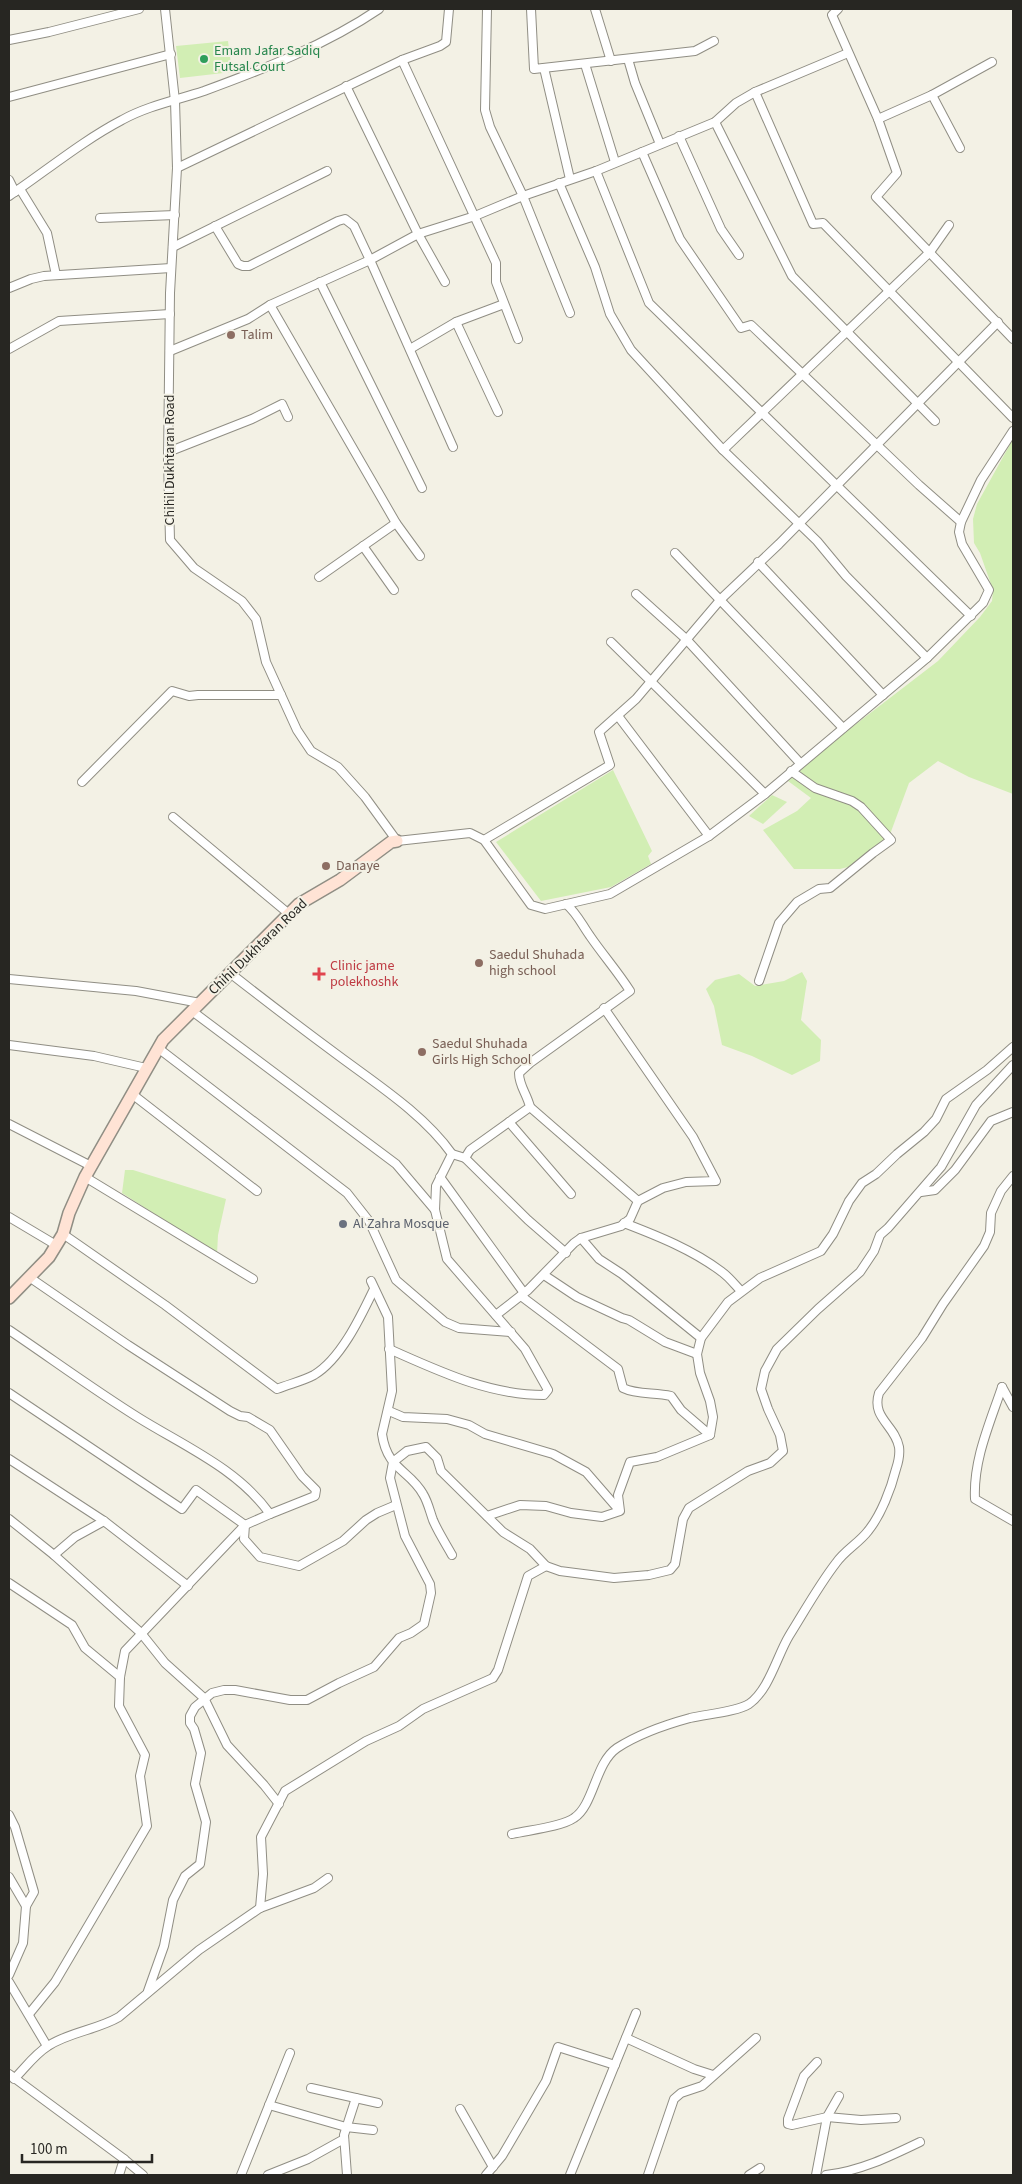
<svg xmlns="http://www.w3.org/2000/svg" width="1022" height="2184" viewBox="0 0 1022 2184" font-family="'Source Sans 3',sans-serif">
	<rect width="100%" height="100%" fill="#f3f1e5"/>
	<g fill="#d2eeb4">
		<polygon points="228,41 232,72 180,78 176,46"/>
		<polygon points="1013,439 1013,794 969,777 938,761 909,783 889,837 856,865 840,869 794,869 763,830 797,811 811,798 788,781 834,741 938,661 980,617 992,601 993,590 980,553 974,543 973,519 977,504"/>
		<polygon points="613,770 652,851 648,856 651,864 611,887 541,901 496,842"/>
		<polygon points="772,795 787,802 763,824 749,816"/>
		<polygon points="802,972 807,981 801,1020 821,1040 820,1061 792,1075 752,1056 722,1045 714,1006 706,989 715,980 739,974 755,986 784,981"/>
		<polygon points="125,1170 133,1170 226,1199 218,1235 217,1254 122,1193"/>
	</g>
	<g fill="none" stroke-linecap="round" stroke-linejoin="round">
		<g stroke="#908e84" stroke-width="10">
			<g id="street">
				<polyline points="165,9 175,101 177,168 170,293 168,460 170,540 194,568 242,601 256,619 266,662 297,730 311,751 338,767 365,797 397,841 470,833 484,840 531,905 545,909 610,894 709,836 765,794 927,658 983,603 989,590 962,544 959,532 961,522 981,480 1013,431"/>
				<polyline points="487,9 485,110 490,127 523,196 570,313"/>
				<polyline points="531,9 534,69 695,51 714,41"/>
				<polyline points="595,9 611,61"/>
				<polyline points="838,9 832,15 878,119 897,173 876,197 1013,339"/>
				<polyline points="9,40 49,32 139,9"/>
				<polyline points="628,59 635,83 660,144"/>
				<polyline points="402,60 496,263 496,282 518,339"/>
				<polyline points="585,64 615,162"/>
				<polyline points="544,68 570,179"/>
				<polyline points="346,86 418,234 445,282"/>
				<polyline points="755,92 813,224 823,223 1013,418"/>
				<polyline points="932,95 960,148"/>
				<polyline points="9,97 171,54"/>
				<polyline points="878,119 932,95 992,62"/>
				<polyline points="715,122 792,276 935,421"/>
				<polyline points="679,136 721,229 739,255"/>
				<polyline points="642,152 680,239 741,328 751,325 919,485 961,522"/>
				<polyline points="177,168 402,60 440,46 446,42 449,9"/>
				<polyline points="596,171 649,303 971,616"/>
				<polyline points="9,180 15,192"/>
				<polyline points="559,183 595,267 610,314 631,350 723,450 817,541 846,576 927,658"/>
				<polyline points="20,189 47,233 56,275"/>
				<path d="M9 196C46 171 82 141 122 120 147 106 177 100 204 91 264 69 326 45 379 9"/>
				<polyline points="100,218 175,215"/>
				<polyline points="215,226 238,264 243,266 249,266 338,221 345,219 354,226 370,260 453,447"/>
				<polyline points="173,247 327,171"/>
				<polyline points="320,282 422,488"/>
				<polyline points="9,288 31,279 44,276 171,268"/>
				<polyline points="270,305 396,523 420,556"/>
				<polyline points="456,322 498,412"/>
				<polyline points="9,349 59,321 170,314"/>
				<polyline points="410,349 456,322 504,304"/>
				<polyline points="170,351 248,319 270,305 370,260 418,234 475,216 523,196 596,171 715,122 736,103 755,92 848,53"/>
				<polyline points="723,450 930,252 949,225"/>
				<polyline points="168,452 252,419 282,404 288,417"/>
				<polyline points="363,546 394,590"/>
				<polyline points="675,553 843,728"/>
				<polyline points="758,562 883,695"/>
				<polyline points="319,577 396,523"/>
				<polyline points="636,594 686,639 800,763"/>
				<polyline points="611,642 765,794"/>
				<polyline points="618,716 709,836"/>
				<polyline points="82,782 172,691 189,696 198,695 281,695"/>
				<polyline points="173,817 289,914"/>
				<polyline points="484,840 610,765 599,732 636,699 721,599 779,544 998,322"/>
				<path d="M230 973C267 1002 305 1031 343 1059 381 1087 425 1116 452 1154L436 1186 435 1210 447 1259 525 1349 548 1390 544 1395C488 1395 439 1371 389 1349"/>
				<polyline points="9,979 136,991 200,1003"/>
				<polyline points="759,981 779,923 797,902 819,889 830,888 873,853 891,840 861,807 852,801 815,788 791,771"/>
				<polyline points="192,1011 396,1164 435,1210"/>
				<polyline points="9,1045 94,1056 146,1068"/>
				<polyline points="158,1048 347,1193 369,1221 396,1280 445,1322 459,1328 511,1332"/>
				<polyline points="132,1094 257,1191"/>
				<polyline points="530,1107 638,1201"/>
				<polyline points="509,1122 571,1194"/>
				<polyline points="9,1124 91,1166"/>
				<path d="M452 1154 465 1158 470 1150 530 1107C527 1094 519 1086 519 1073L530 1063 630 991C618 972 603 955 590 936 582 925 577 913 566 904"/>
				<polyline points="465,1158 528,1220 566,1253"/>
				<polyline points="85,1177 253,1279"/>
				<polyline points="440,1177 524,1293"/>
				<polyline points="921,1192 935,1190 955,1170 991,1121 1013,1112"/>
				<polyline points="9,1217 56,1245"/>
				<path d="M624 1223C658 1236 693 1250 722 1272 729 1277 735 1285 741 1291"/>
				<path d="M63 1234 165 1305 277 1389C289 1384 303 1381 314 1375 341 1359 361 1316 374 1289"/>
				<polyline points="581,1238 599,1259 622,1274 701,1338"/>
				<polyline points="544,1275 577,1297 622,1318 629,1320 665,1342 697,1354"/>
				<polyline points="29,1277 128,1345 230,1411 240,1416 248,1417 270,1430 302,1476 316,1490 315,1496 270,1514"/>
				<path d="M371 1281 388 1317 392 1391 382 1434C387 1470 410 1470 423 1494 428 1502 430 1512 433 1520 438 1532 446 1544 452 1555"/>
				<path d="M521 1296 618 1369 623 1388C637 1395 655 1392 671 1396L681 1410 710 1435"/>
				<polyline points="496,1315 528,1290 574,1243 581,1238 621,1226 630,1219 638,1201 663,1188 686,1182 716,1181 693,1137 604,1008"/>
				<path d="M9 1330C52 1359 94 1390 139 1418 184 1446 238 1469 270 1514L245 1525 125 1651 120 1677 119 1706 145 1755 140 1776 147 1826 55 1982 29 2014"/>
				<path d="M1002 1387C990 1423 973 1460 975 1499L1013 1521"/>
				<polyline points="1002,1387 1013,1407"/>
				<polyline points="9,1393 182,1509 196,1490 245,1525"/>
				<polyline points="389,1411 403,1417 447,1419 469,1425 485,1434 553,1454 586,1472 619,1510"/>
				<polyline points="9,1459 104,1521 188,1586"/>
				<polyline points="487,1516 520,1505 546,1506 571,1513 602,1517 620,1511 618,1495 630,1462 657,1457 710,1435 713,1417 710,1401 700,1373 697,1354 701,1338 728,1302 760,1278 821,1251 833,1234 849,1201 862,1183 876,1174 897,1154 924,1132 936,1119 946,1099 987,1070 1013,1047"/>
				<polyline points="9,1519 54,1555 141,1633 165,1663 204,1698 227,1745 264,1785 279,1804"/>
				<polyline points="245,1525 244,1539 260,1557 299,1566 343,1541 366,1520 377,1513 396,1505"/>
				<polyline points="54,1555 75,1537 104,1521"/>
				<polyline points="9,1583 72,1625 85,1648 120,1677"/>
				<polyline points="9,1815 15,1827 34,1892 26,1906 23,1943 9,1975"/>
				<path d="M512 1834C529 1830 561 1827 574 1818 594 1805 595 1763 617 1748 637 1735 668 1724 690 1718 707 1714 736 1712 749 1704 769 1690 777 1656 789 1636 804 1612 819 1585 836 1563 845 1550 859 1543 868 1531 881 1515 891 1489 896 1469 898 1463 900 1454 899 1447 895 1425 871 1418 879 1393L922 1338 943 1304 984 1246 990 1232 991 1213 1001 1191 1013 1176"/>
				<polyline points="9,1877 26,1906"/>
				<polyline points="260,1908 263,1874 261,1837 285,1791 366,1741 399,1726 423,1709 493,1678 498,1670 528,1576 546,1566"/>
				<polyline points="9,1982 47,2046"/>
				<polyline points="148,1991 164,1946 173,1900 185,1876 200,1864 206,1822 195,1784 201,1753 194,1729 190,1723 190,1716 195,1707 212,1693 224,1690 235,1690 290,1700 307,1700 339,1683 374,1667 399,1638 411,1633 424,1624 431,1593 430,1584 405,1536 390,1478 393,1462 407,1451 426,1447 437,1458 441,1471 503,1532 530,1549 546,1566 560,1571 614,1578 649,1575 670,1570 675,1564 683,1519 689,1508 748,1471 770,1463 783,1451 780,1435 768,1409 761,1389 765,1371 777,1349 818,1309 860,1272 874,1251 880,1235 888,1228 941,1167 976,1105 1013,1065"/>
				<polyline points="626,2038 694,2069 713,2075"/>
				<polyline points="817,2062 804,2076 788,2119 788,2124 792,2125 827,2117 861,2120 896,2118"/>
				<polyline points="9,2074 124,2159 143,2175"/>
				<path d="M14 2079C25 2068 35 2054 48 2046 69 2032 97 2030 119 2017L199 1950 260 1908 314 1888 328 1878"/>
				<polyline points="311,2088 378,2103"/>
				<polyline points="269,2105 346,2127 373,2130"/>
				<polyline points="460,2109 493,2167"/>
				<polyline points="119,2175 124,2159"/>
				<polyline points="241,2175 290,2053"/>
				<polyline points="268,2175 308,2159 344,2139"/>
				<polyline points="347,2175 344,2135 356,2098"/>
				<polyline points="486,2175 502,2156 546,2081 558,2047 615,2065"/>
				<polyline points="570,2175 636,2013"/>
				<polyline points="648,2175 674,2099 681,2093 702,2086 756,2038"/>
				<polyline points="749,2175 760,2168"/>
				<polyline points="816,2175 827,2117 839,2096"/>
				<path d="M826 2175C860 2171 889 2157 920 2142"/>
			</g>
		</g>
		<g stroke="#908e84" stroke-width="14">
			<polyline id="secondary" points="9,1298 49,1257 63,1234 69,1213 85,1177 163,1040 299,904 340,880 391,842 397,841"/>
		</g>
		<use href="#street" stroke="#fff" stroke-width="8"/>
		<use href="#secondary" stroke="#ffe3d5" stroke-width="11"/>
	</g>
	<circle fill="#2e9e5b" stroke="#f3f1e5" stroke-width="2" cx="204" cy="59" r="5"/>
	<g fill="#8d6e63" stroke="#f3f1e5" stroke-width="2">
		<circle cx="231" cy="335" r="5"/>
		<circle cx="326" cy="866" r="5"/>
		<circle cx="479" cy="963" r="5"/>
		<circle cx="422" cy="1052" r="5"/>
	</g>
	<path fill="#e0444e" stroke="#f3f1e5" stroke-width="2" d="M316.5 966.5h5v5h5v5h-5v5h-5v-5h-5v-5h5z"/>
	<circle fill="#6b7280" stroke="#f3f1e5" stroke-width="2" cx="343" cy="1224" r="5"/>
	<g text-anchor="middle" dominant-baseline="central" stroke-width="4" stroke-linejoin="round" paint-order="stroke">
		<g font-size="14" fill="#27864d" stroke="#f3f1e5" text-anchor="start">
			<text x="214" y="51">Emam Jafar Sadiq<tspan x="214" dy="16">Futsal Court</tspan></text>
		</g>
		<g font-size="14" fill="#785e54" stroke="#f3f1e5" text-anchor="start">
			<text x="241" y="335">Talim</text>
			<text x="336" y="866">Danaye</text>
			<text x="489" y="955">Saedul Shuhada<tspan x="489" dy="16">high school</tspan></text>
			<text x="432" y="1044">Saedul Shuhada<tspan x="432" dy="16">Girls High School</tspan></text>
		</g>
		<g font-size="14" fill="#272622" stroke="#f3f1e5">
			<text transform="translate(170 460) rotate(-90)">Chihil Dukhtaran Road</text>
			<text transform="translate(258 947) rotate(-44)">Chihil Dukhtaran Road</text>
		</g>
		<g font-size="14" fill="#be3a42" stroke="#f3f1e5" text-anchor="start">
			<text x="330" y="966">Clinic jame<tspan x="330" dy="16">polekhoshk</tspan></text>
		</g>
		<g font-size="14" fill="#5b616d" stroke="#f3f1e5" text-anchor="start">
			<text x="353" y="1224">Al Zahra Mosque</text>
		</g>
	</g>
	<rect width="1022" height="2184" fill="none" stroke="#272622" stroke-width="20"/>
	<path d="M22 2154v8h130v-8" fill="none" stroke="#272622" stroke-width="2.5"/>
	<text x="30" y="2154" font-size="15" fill="#272622" stroke="#f3f1e5" stroke-width="4" paint-order="stroke">100 m</text>
</svg>
